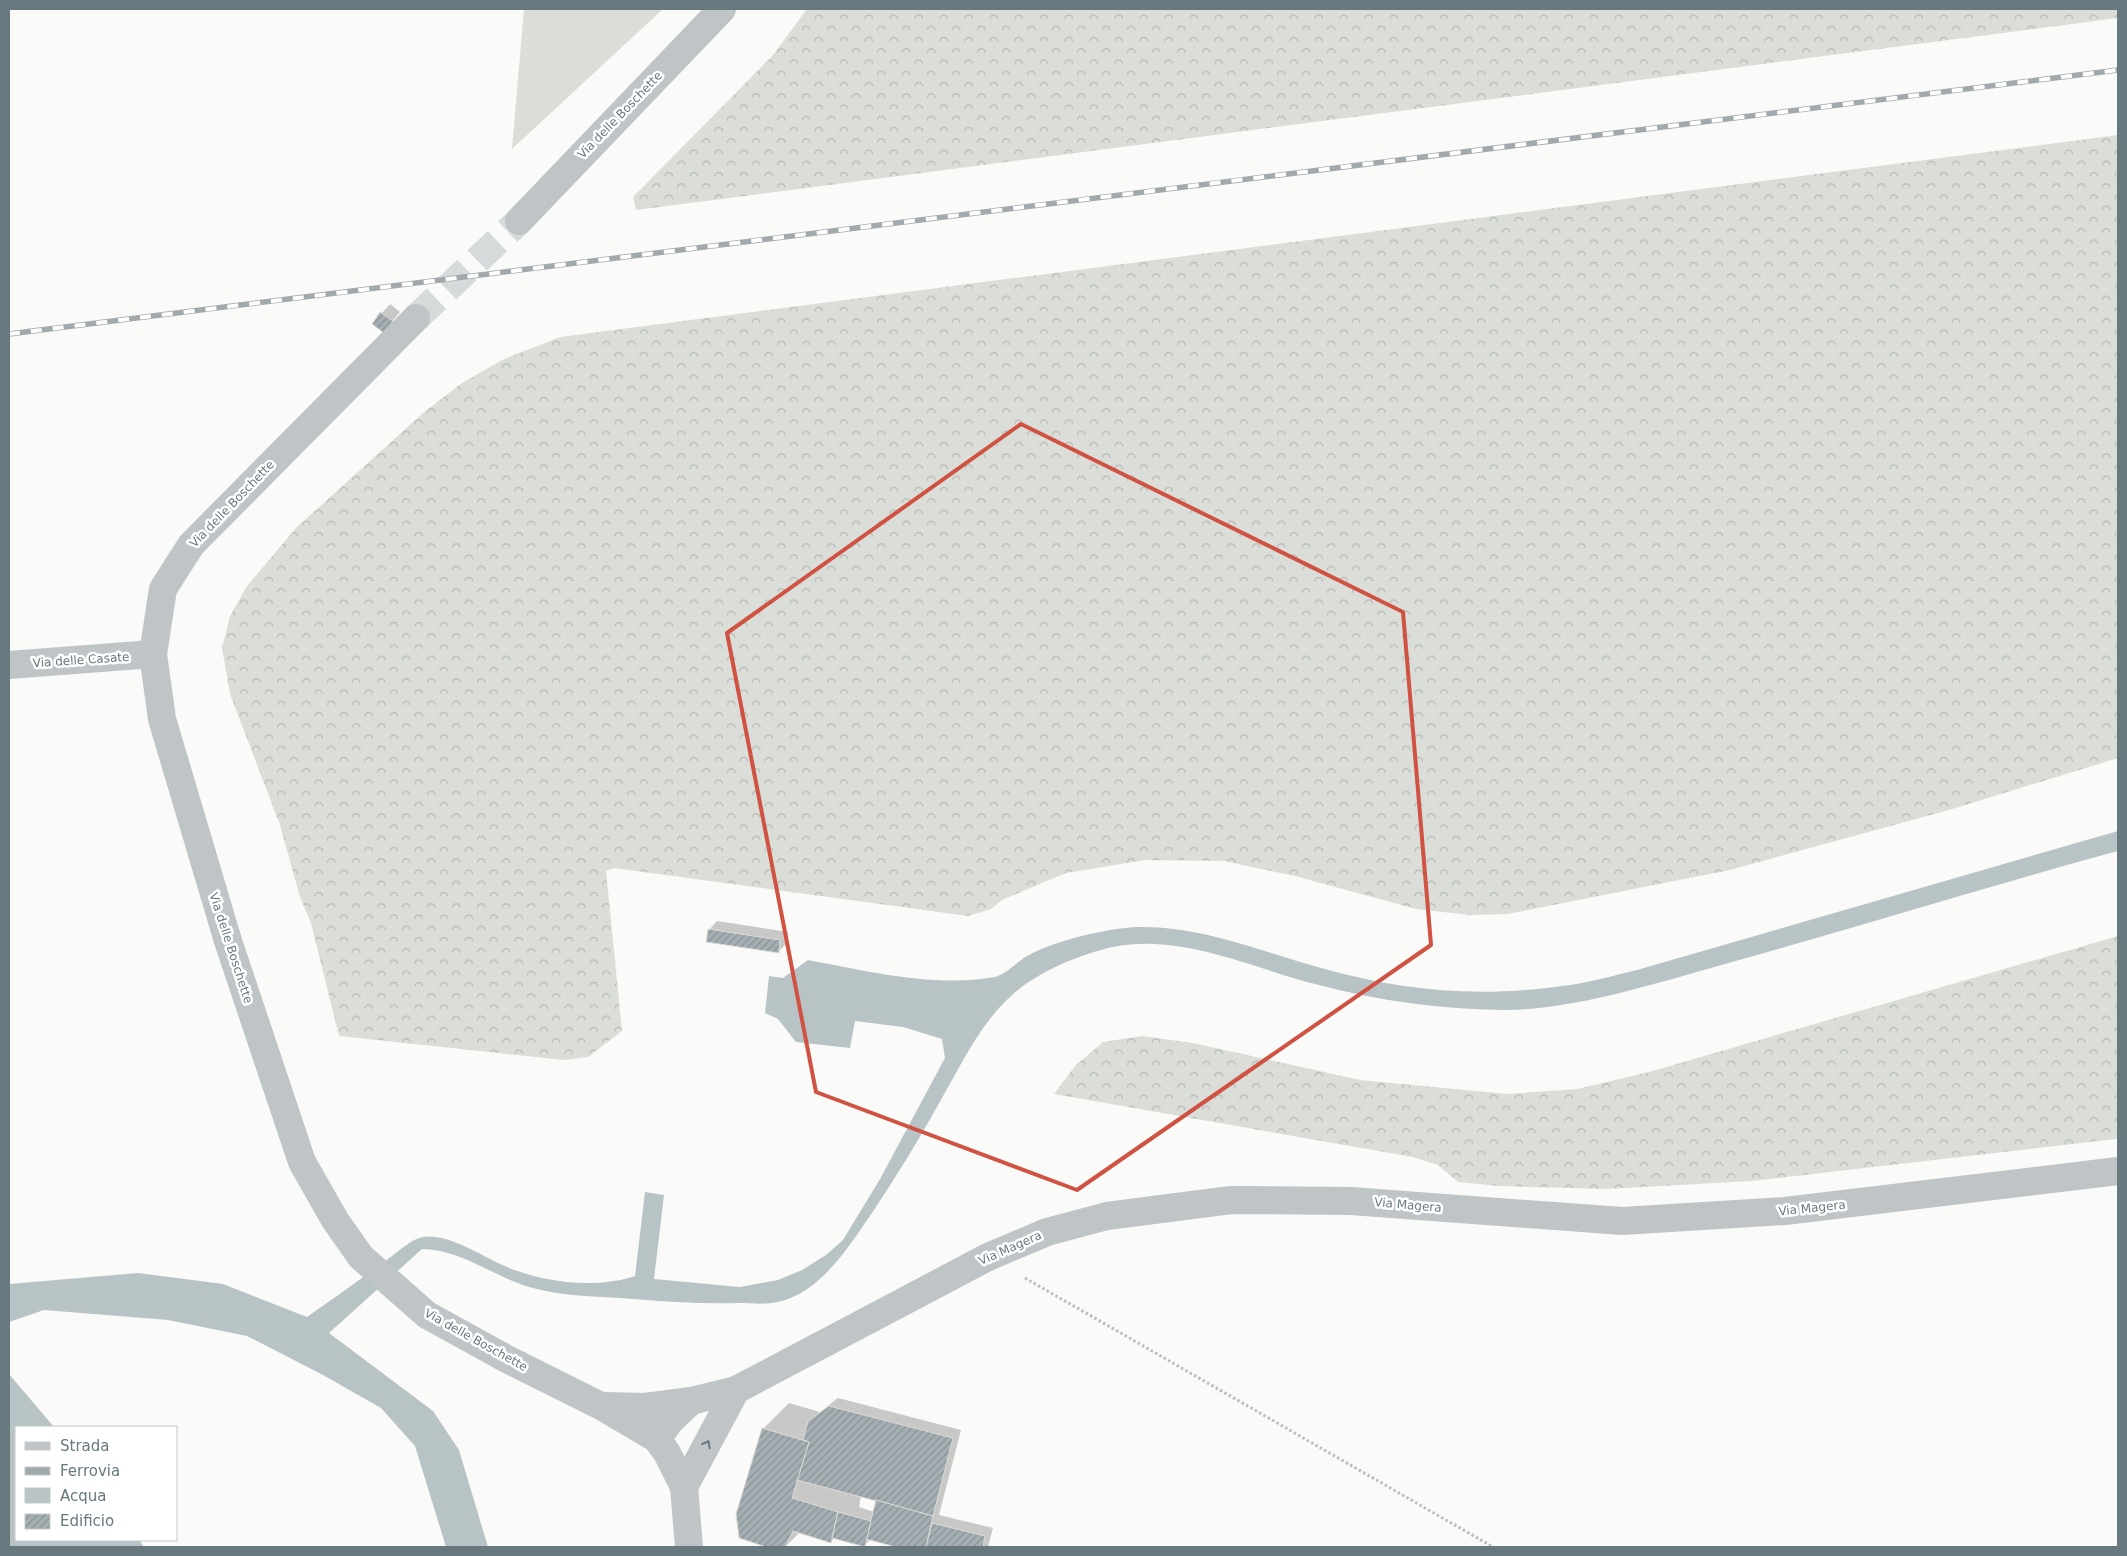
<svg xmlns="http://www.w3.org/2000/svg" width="2127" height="1556" font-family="'DejaVu Sans',sans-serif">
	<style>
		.grass { fill: #dbded8 }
		.forest { fill: url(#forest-crowns) }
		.water { fill: #b8c3c6 }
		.shadow { fill: #0003; fill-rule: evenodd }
		.building { fill: url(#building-hatch); stroke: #dcdcda }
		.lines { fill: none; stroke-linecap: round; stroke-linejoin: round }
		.minor-tunnel { stroke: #d5dada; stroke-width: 28; stroke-dasharray: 28 14; stroke-linecap: butt }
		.path { stroke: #babec0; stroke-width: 3; stroke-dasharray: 2.5 2.5; stroke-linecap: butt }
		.minor { stroke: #bfc4c7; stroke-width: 28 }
		.rail-casing { stroke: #a2a9ad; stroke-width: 5.5 }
		.rail { stroke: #fff; stroke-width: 4; stroke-dasharray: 11; stroke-linecap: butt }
		.oneway { stroke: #67787f }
		.marked { fill: none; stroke: #d05242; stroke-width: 4; stroke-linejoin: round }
		.labels { text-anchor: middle; stroke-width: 5; stroke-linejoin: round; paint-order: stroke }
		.street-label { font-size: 12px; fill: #67787f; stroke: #fff }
	</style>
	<defs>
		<pattern id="forest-crowns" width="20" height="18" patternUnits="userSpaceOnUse" patternTransform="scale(1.25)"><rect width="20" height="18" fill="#dbded8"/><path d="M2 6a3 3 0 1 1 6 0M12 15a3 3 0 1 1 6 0" fill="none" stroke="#b5b9b4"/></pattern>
		<pattern id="building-hatch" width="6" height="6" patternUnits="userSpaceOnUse" patternTransform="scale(1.25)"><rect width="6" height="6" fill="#a5aeb2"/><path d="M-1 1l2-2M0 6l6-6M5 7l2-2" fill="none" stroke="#8a9296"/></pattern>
	</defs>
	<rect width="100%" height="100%" fill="#fafaf8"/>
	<polygon class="grass" points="524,9 663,9 512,149"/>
	<g class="forest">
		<polygon points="807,9 2118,9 2118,18 636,210 633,197 773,55"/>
		<polygon points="2118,135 2118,758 1949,810 1730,870 1508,914 1470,915 1416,909 1295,876 1224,861 1145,860 1066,873 1002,900 991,909 968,916 614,868 606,871 622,1031 588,1057 563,1060 339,1036 311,923 300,897 280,825 230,694 222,648 230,616 247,586 296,528 423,413 462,383 502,360 560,337"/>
		<polygon points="2118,936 2118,1138 2116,1139 1752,1181 1606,1189 1499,1186 1458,1182 1438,1165 1413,1157 1054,1094 1075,1066 1103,1042 1142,1036 1193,1043 1360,1080 1508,1094 1577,1089 1649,1072"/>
	</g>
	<g class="water">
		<path d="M2118 831V851C1989 886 1861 926 1732 962 1663 981 1579 1009 1508 1010 1444 1010 1380 1001 1319 985 1253 969 1183 933 1113 947 1080 954 1035 973 1011 996 978 1026 959 1069 937 1107 917 1143 895 1178 872 1213 849 1246 820 1294 777 1302 764 1305 751 1303 739 1303 703 1304 669 1302 633 1299 598 1296 564 1297 529 1287 492 1276 463 1250 422 1249L329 1333 433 1411 459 1450 488 1547H446L415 1446 381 1408 323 1375 247 1336 168 1320 44 1310 9 1322V1284L138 1273 223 1284 307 1317C334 1298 361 1279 388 1259 398 1252 411 1239 423 1237 445 1233 478 1253 498 1263 538 1282 592 1290 635 1276L645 1192 664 1195 654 1279 740 1287 778 1280 802 1270 826 1255 843 1240 880 1179 945 1058 942 1039 903 1027 855 1021 850 1048 796 1042 778 1019 765 1013 769 976 783 978 808 960C867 971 935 988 995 977 1006 974 1017 962 1027 956 1053 941 1108 928 1138 927 1202 926 1260 951 1321 968 1407 992 1481 998 1570 985 1592 982 1615 975 1637 970Z"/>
		<polygon points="9,1374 54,1427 16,1427 16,1540 139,1540 144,1547 9,1547"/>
	</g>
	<g class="shadow">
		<polygon points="390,304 400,312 384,331 373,323"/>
		<polygon points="717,921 788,932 787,943 778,952 709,930"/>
		<path d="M838 1398 961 1430 939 1515 993 1528 988 1547H904L871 1539 864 1546 835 1537 831 1542 800 1532 785 1547H770L740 1537 763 1429 789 1403 820 1412ZM861 1495 878 1499 874 1512 859 1507Z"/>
	</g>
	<g class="building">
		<polygon points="380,312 393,321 384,333 372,324"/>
		<polygon points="708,929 780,940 779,953 706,942"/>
		<polygon points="829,1406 953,1438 933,1516 797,1480 809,1442 803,1440 808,1421"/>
		<polygon points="762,1428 809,1442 792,1498 838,1512 831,1543 793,1531 785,1547 766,1547 739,1538 736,1514"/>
		<polygon points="876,1500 933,1516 926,1547 896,1547 866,1539"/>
		<polygon points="838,1512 871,1521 865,1547 832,1538"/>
		<polygon points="932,1523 985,1536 983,1547 926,1547"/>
	</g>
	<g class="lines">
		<polyline class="minor-tunnel" points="416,318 519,221"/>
		<polyline class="path" points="1025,1278 1493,1547"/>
		<g class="minor">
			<polyline points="519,221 722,9"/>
			<polyline points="416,318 191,545 163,589 153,654 162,719 228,941 302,1162 335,1220 361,1257 427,1315 505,1358 601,1406 657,1439 667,1453 684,1487 689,1547"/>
			<polyline points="9,665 153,654"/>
			<polyline points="605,1406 645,1407 691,1401"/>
			<polyline points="657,1439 670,1421 691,1401 736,1390 988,1257 1047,1232 1107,1216 1231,1200 1351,1201 1622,1221 1785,1211 2118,1171"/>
			<polyline points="684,1487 736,1390"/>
		</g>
		<g class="rail-casing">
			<polyline id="rail" points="9,334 2118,70"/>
		</g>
		<use href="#rail" class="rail"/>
	</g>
	<defs><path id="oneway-chevron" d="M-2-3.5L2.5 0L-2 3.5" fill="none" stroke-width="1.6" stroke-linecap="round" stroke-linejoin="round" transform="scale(1.25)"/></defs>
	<use class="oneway" href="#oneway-chevron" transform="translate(707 1444) rotate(-62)"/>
	<path class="marked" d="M1021 424 1403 612 1431 945 1077 1190 816 1092 727 633Z"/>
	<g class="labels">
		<g class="street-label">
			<text transform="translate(620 115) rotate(-46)" y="4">Via delle Boschette</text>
			<text transform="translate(232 504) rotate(-46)" y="4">Via delle Boschette</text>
			<text transform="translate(81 660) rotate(-4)" y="4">Via delle Casate</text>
			<text transform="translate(231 948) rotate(72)" y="4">Via delle Boschette</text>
			<text transform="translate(1408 1205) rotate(5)" y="4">Via Magera</text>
			<text transform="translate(1812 1208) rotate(-6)" y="4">Via Magera</text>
			<text transform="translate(1010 1248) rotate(-24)" y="4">Via Magera</text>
			<text transform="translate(476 1340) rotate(29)" y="4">Via delle Boschette</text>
		</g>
	</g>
	<rect width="2127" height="1556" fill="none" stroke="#67787f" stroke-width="20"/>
	<rect x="15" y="1426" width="162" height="115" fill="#ffffff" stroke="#c2c9cc"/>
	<rect x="25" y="1442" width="25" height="8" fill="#bfc4c7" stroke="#c2c9cc"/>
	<text x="60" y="1451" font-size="15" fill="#67787f">Strada</text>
	<rect x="25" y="1467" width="25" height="8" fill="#a2a9ad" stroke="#c2c9cc"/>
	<text x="60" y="1476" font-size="15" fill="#67787f">Ferrovia</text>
	<rect x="25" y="1488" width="25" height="15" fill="#b8c3c6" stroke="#c2c9cc"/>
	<text x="60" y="1501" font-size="15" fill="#67787f">Acqua</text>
	<rect x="25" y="1514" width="25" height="15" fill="url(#building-hatch)" stroke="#c2c9cc"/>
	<text x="60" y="1526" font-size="15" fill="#67787f">Edificio</text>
</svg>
